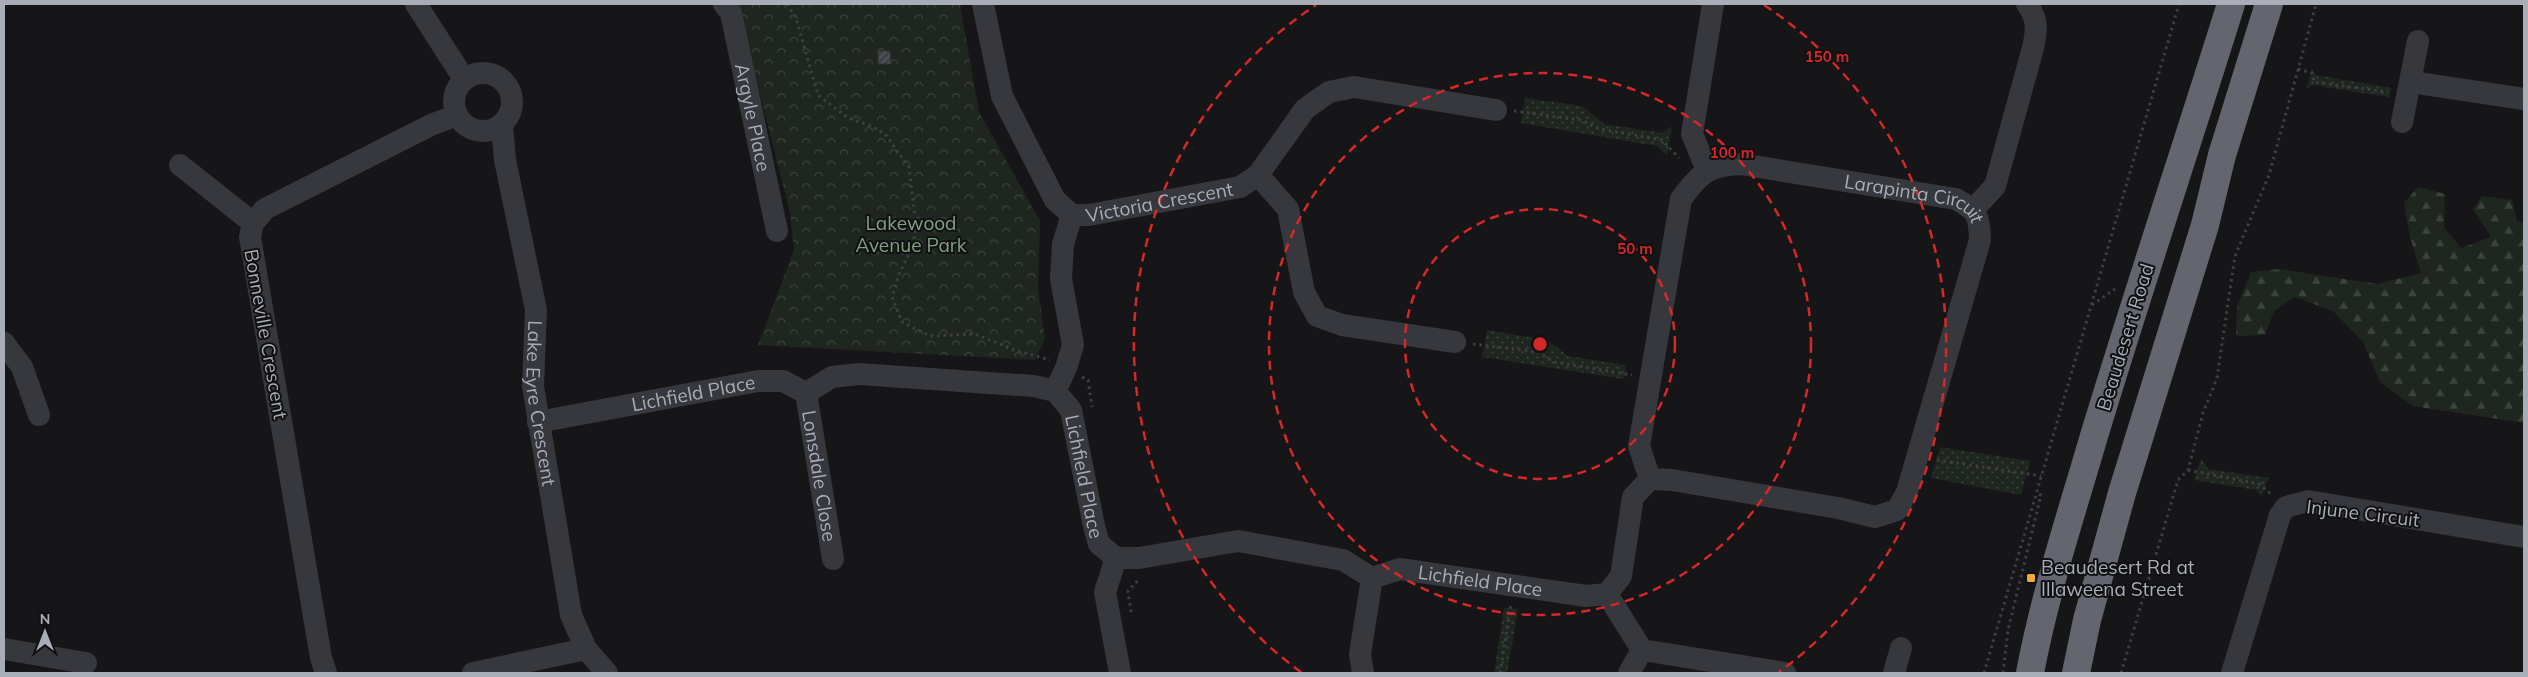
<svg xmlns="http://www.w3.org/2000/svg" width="2528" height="677" font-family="Mulish,sans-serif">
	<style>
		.grass { fill: url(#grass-dots) }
		.forest { fill: url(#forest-firs) }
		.park { fill: url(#park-crowns) }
		.building { fill: url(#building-hatch); stroke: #303034 }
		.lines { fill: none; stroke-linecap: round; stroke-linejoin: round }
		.path { stroke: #3d3f44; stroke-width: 3; stroke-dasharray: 2.5 4; stroke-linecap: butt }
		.minor { stroke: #37383d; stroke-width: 22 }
		.highway { stroke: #63666e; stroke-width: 28 }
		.ring { fill: none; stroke: #d62828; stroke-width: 2.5; stroke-dasharray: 9 6 }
		.poi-dot { fill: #eeab38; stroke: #111113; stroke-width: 2 }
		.labels { text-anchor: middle; stroke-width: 4; stroke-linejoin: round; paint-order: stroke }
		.street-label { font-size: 19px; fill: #a8adb8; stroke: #111113 }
		.park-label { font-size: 19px; fill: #80a281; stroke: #111113 }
		.poi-label { font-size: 19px; fill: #a8adb8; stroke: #111113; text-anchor: start }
		.centre { fill: #d62828; stroke: #111113; stroke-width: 2.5 }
		.ring-label { font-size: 15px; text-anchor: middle; font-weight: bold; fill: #d62828; stroke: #111113; stroke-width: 4; stroke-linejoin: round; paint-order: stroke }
	</style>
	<defs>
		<pattern id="grass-dots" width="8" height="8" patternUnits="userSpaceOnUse" patternTransform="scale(1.25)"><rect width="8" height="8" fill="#1e261f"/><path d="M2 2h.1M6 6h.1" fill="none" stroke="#3c433d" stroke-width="1.8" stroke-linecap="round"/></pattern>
		<pattern id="forest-firs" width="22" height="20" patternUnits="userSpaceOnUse" patternTransform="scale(1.25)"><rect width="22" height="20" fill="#1e261f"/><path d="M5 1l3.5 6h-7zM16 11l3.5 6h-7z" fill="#3c433d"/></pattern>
		<pattern id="park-crowns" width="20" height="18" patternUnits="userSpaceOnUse" patternTransform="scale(1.25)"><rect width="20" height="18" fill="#1e261f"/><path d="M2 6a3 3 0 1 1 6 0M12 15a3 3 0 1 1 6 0" fill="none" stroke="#3c433d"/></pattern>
		<pattern id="building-hatch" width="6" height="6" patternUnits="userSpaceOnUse" patternTransform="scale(1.25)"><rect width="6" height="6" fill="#404145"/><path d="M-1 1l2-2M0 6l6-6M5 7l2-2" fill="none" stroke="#595a5e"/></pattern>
	</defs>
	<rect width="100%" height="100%" fill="#161618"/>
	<g class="grass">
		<polygon points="2312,68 2316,75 2391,88 2389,97 2312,85 2307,88"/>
		<polygon points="1525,98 1582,106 1604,124 1663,133 1672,126 1667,156 1657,146 1521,123"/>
		<polygon points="1487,330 1547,340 1568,356 1626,365 1624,379 1482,357"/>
		<polygon points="1940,447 2030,461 2021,495 1931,478"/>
		<polygon points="2201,459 2208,469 2269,478 2261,496 2256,490 2194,480"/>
		<polygon points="1504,608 1518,609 1507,673 1494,673"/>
	</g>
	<polygon class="forest" points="2418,187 2445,194 2444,227 2461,248 2491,237 2473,209 2482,196 2512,200 2517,221 2524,223 2524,423 2413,406 2380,382 2363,342 2333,311 2295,297 2274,311 2265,335 2236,336 2237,307 2251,272 2280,269 2377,284 2421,273 2410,237 2404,203"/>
	<polygon class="park" points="737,4 960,4 979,112 1040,221 1038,288 1045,339 1035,360 758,345 794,250 790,213"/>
	<polygon class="building" points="878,51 890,51 891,64 878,64"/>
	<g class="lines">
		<g class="path">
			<polyline points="787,4 796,18 818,95 848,118 871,126 885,134 909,167 916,225 913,246 899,274 892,297 902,322 930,336 975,334 1014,350 1050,360"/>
			<polyline points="2298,69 2312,73 2314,82 2388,92"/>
			<polyline points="1514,111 1581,120 1600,129 1662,140 1679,158"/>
			<polyline points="2092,305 2115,289"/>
			<polyline points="1473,344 1538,352 1554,362 1632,375"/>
			<polyline points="1082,377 1088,380 1092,407"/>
			<polyline points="1937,460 2041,476"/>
			<polyline points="2188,470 2259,484 2272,495"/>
			<polyline points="1131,612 1128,591 1140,578"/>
			<polyline points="1500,673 1511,604"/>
			<polyline points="1984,673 2179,4"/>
			<polyline points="2003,673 2008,630 2041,495 2036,494"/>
			<polyline points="2121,673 2178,480 2188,470 2203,413 2217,378 2235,256 2269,175 2316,4"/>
		</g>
		<g class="minor">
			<polyline points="416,4 464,79"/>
			<path id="s1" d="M724 4 731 13 777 231"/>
			<path id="s2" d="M983 4 1002 96 1055 200 1072 215H1089L1240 187 1258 175 1305 109 1329 92 1354 87 1496 110"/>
			<circle cx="483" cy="102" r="29"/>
			<polyline points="2411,82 2524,99"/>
			<polyline points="2402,122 2418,41"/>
			<path id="s3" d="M502 125 505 160 536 310 533 386 571 615 586 649 607 673"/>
			<polyline points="180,165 253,223"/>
			<polyline points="1707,170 1692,134 1713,4"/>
			<polyline points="1258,175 1288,209 1304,292 1317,316 1342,325 1455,342"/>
			<path d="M1974 209 1995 186 2033 48C2037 30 2038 19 2027 4"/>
			<polyline points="4,343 22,367 39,415"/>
			<polyline points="1055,391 1066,368 1073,345 1061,279 1063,244 1072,215"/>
			<path id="s4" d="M806 393 833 559"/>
			<path id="s5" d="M538 422 758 381H783L806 393 832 377 859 374 1034 386 1055 391 1071 410 1094 526 1099 544 1116 558H1139L1238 541 1343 560 1372 578 1400 569 1586 596 1607 594"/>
			<polyline points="1116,558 1105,592 1120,673"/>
			<path id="s6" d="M1607 594 1621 576 1633 497 1650 479 1639 446 1681 199C1700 173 1709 165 1741 164L1956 199C1977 211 1979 214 1980 240L1907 492 1897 510 1875 517 1838 508 1672 480 1650 479"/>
			<polyline points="1607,594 1642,650 1785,673"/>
			<polyline points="4,649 86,663"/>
			<polyline points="326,673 321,658 250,237 253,223 265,209 431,125 457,115"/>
			<polyline points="473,673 586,649"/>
			<polyline points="1363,673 1360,654 1372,578"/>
			<polyline points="1629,673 1642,650"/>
			<polyline points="1894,673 1901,648"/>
			<polyline points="2232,673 2280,515 2286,507 2308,501 2524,537"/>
		</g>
		<g class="highway">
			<path d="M2030 673C2045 593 2071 515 2094 436 2138 291 2186 148 2231 4"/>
			<polyline points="2076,673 2087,620 2122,493 2205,225 2222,155 2269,4"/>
		</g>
	</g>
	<g class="ring">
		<circle cx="1540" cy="344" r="135"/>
		<circle cx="1540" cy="344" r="271"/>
		<path d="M1301 672A406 406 0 0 1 1316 5M1764 5A406 406 0 0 1 1779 672"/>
	</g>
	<rect class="poi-dot" x="2026" y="573" width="10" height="10" rx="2.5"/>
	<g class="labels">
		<g class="street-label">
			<text dy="7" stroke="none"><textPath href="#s1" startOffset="118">Argyle Place</textPath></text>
			<text dy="7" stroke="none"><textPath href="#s2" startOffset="322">Victoria Crescent</textPath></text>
			<text dy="7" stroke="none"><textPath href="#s6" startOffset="664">Larapinta Circuit</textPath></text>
			<text transform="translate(266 334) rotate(80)" y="7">Bonneville Crescent</text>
			<text transform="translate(2125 337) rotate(-73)" y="7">Beaudesert Road</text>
			<text dy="7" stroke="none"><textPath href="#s5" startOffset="158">Lichfield Place</textPath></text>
			<text dy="7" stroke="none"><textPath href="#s3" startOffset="282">Lake Eyre Crescent</textPath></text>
			<text dy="7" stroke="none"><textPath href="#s4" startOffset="84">Lonsdale Close</textPath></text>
			<text dy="7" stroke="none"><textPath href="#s5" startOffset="622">Lichfield Place</textPath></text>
			<text transform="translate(2363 513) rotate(7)" y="7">Injune Circuit</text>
			<text dy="7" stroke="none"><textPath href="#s5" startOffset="1088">Lichfield Place</textPath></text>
		</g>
		<g class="park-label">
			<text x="911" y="230">Lakewood<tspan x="911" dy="22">Avenue Park</tspan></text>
		</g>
		<g class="poi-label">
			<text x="2041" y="574">Beaudesert Rd at<tspan x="2041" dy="22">Illaweena Street</tspan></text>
		</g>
	</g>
	<circle cx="1540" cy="344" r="8" class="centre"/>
	<g class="ring-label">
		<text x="1827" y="62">150 m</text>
		<text x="1732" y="158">100 m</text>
		<text x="1635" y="254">50 m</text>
	</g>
	<rect width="2528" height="677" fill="none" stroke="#a8adb8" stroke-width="10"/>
	<g transform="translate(45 632)" stroke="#111113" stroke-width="4" paint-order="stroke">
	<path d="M0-4L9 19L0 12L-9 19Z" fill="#a8adb8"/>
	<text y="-8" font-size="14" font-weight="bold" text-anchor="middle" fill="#a8adb8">N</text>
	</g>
</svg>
